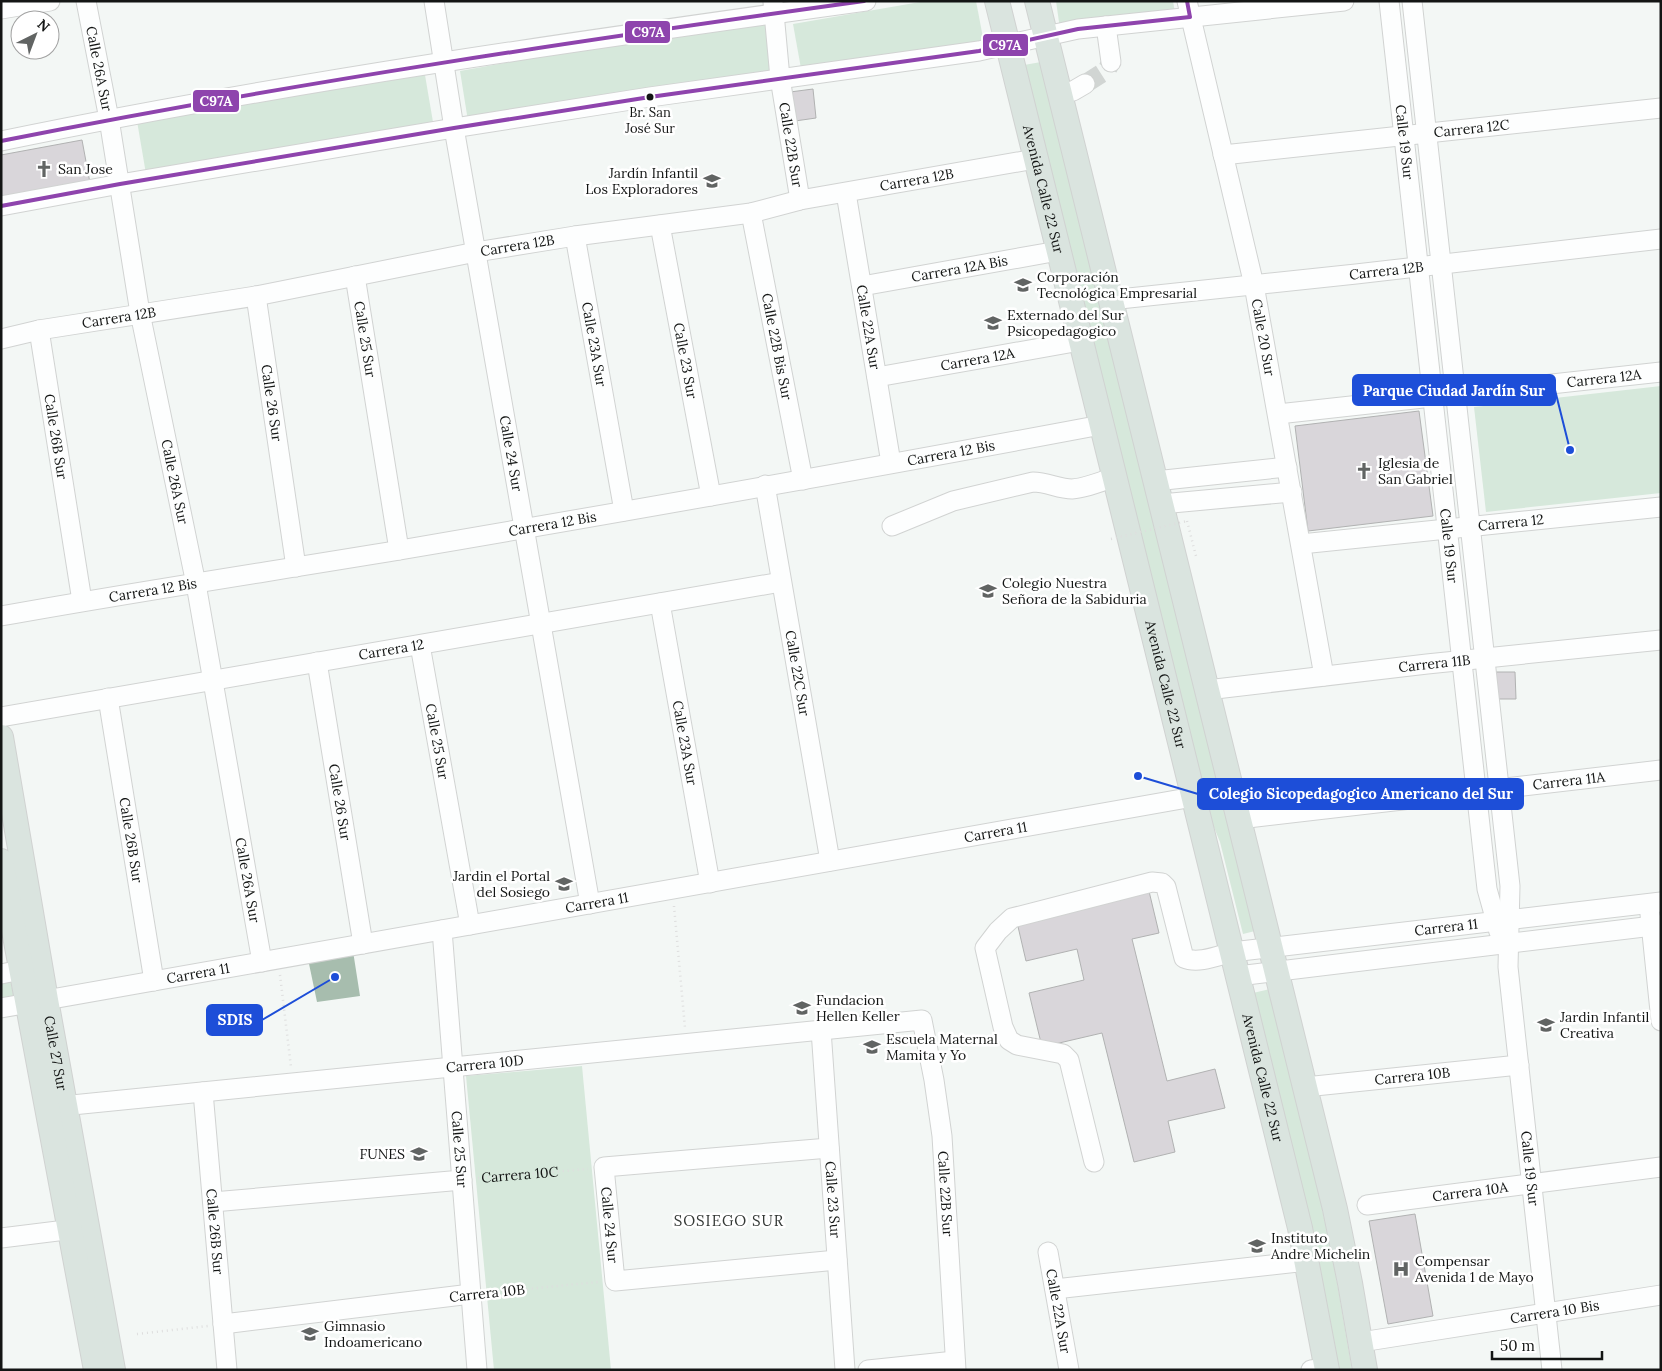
<svg xmlns="http://www.w3.org/2000/svg" width="1662" height="1371" font-family="Lora,serif">
	<style>
		.green { fill: #d6e8db }
		.water { fill: #a7bdae }
		.building { fill: #d9d6da; stroke: #b1b2b2 }
		.lines { fill: none; stroke-linecap: round; stroke-linejoin: round }
		.minor-tunnel { stroke: #d1d5d3; stroke-width: 19; stroke-dasharray: 19 9; stroke-linecap: butt }
		.minor-casing { stroke: #d1d3d2; stroke-width: 21 }
		.major-casing { stroke: #d0d2d1; stroke-width: 26 }
		.path { stroke: #dedede; stroke-width: 2.5; stroke-dasharray: 1 4; stroke-linecap: butt }
		.minor { stroke: #fdfefe; stroke-width: 19 }
		.major { stroke: #dae4df; stroke-width: 24 }
		.path-bridge { stroke: #dedede; stroke-width: 2.5; stroke-dasharray: 1 4; stroke-linecap: butt }
		.bus-1-casing { stroke: #fff; stroke-width: 8 }
		.bus-1 { stroke: #8e44ad; stroke-width: 4 }
		.bus-dot { fill: #131514; stroke: #fff; stroke-width: 2 }
		.labels { text-anchor: middle; stroke-width: 5; stroke-linejoin: round; paint-order: stroke }
		.bus-label { font-size: 13px; fill: #131514; stroke: #fff }
		.street-label { font-size: 14px; fill: #131514; stroke: #fff }
		.poi-label { font-size: 14px; fill: #131514; stroke: #fff; text-anchor: start }
		.neighbourhood-label { font-size: 15px; letter-spacing: 1px; fill: #343936; stroke: #fff }
		.leader { fill: none; stroke: #1d4ed8; stroke-width: 2 }
		.callout-dot { fill: #1d4ed8; stroke: #fff; stroke-width: 2 }
		.callout { fill: #1d4ed8; stroke: #1d4ed8; stroke-width: 2 }
		.callout-label { font-size: 15px; text-anchor: middle; font-weight: bold; fill: #fff }
		.line-badge { stroke: #fff; stroke-width: 2 }
		.badge-label { font-size: 14px; text-anchor: middle; font-weight: bold; fill: #fff }
	</style>
	<rect width="100%" height="100%" fill="#f3f7f5"/>
	<g class="green">
		<polygon points="926,1 976,1 984,43 802,74 793,24"/>
		<polygon points="1056,1 1173,1 1175,13 1060,29"/>
		<polygon points="768,15 773,73 468,121 460,71"/>
		<polygon points="1041,62 1255,931 1243,934 1220,842 1211,820 1024,65"/>
		<polygon points="425,75 434,128 146,174 137,121"/>
		<polygon points="1661,386 1661,493 1486,512 1474,407"/>
		<polygon points="10,980 14,997 1,1000 1,982"/>
		<polygon points="1270,989 1309,1149 1333,1259 1352,1370 1336,1370 1253,993"/>
		<polygon points="582,1066 611,1370 494,1370 466,1076"/>
	</g>
	<polygon class="water" points="353,951 360,996 317,1002 308,959"/>
	<g class="building">
		<polygon points="813,89 816,118 795,121 790,92"/>
		<polygon points="82,140 90,183 1,199 1,155"/>
		<polygon points="1419,411 1433,516 1308,531 1295,426"/>
		<polygon points="1496,672 1515,672 1516,699 1497,699"/>
		<polygon points="1148,887 1159,933 1132,939 1167,1081 1215,1069 1225,1108 1168,1121 1175,1152 1134,1162 1102,1033 1042,1047 1029,993 1084,980 1077,949 1026,961 1016,918"/>
		<polygon points="1415,1214 1433,1316 1388,1324 1369,1221"/>
	</g>
	<g class="lines">
		<polyline class="minor-tunnel" points="1085,84 1107,70 1111,62"/>
		<g class="minor-casing">
			<g id="minor">
				<path id="s2" d="M86 1 109 119 140 313 196 584 262 962"/>
				<path id="s3" d="M434 1 454 128 590 904"/>
				<path id="s4" d="M1187 1 1254 285 1324 676"/>
				<path id="s5" d="M1389 1 1487 889 1499 932"/>
				<path id="s6" d="M1412 1 1510 886 1508 967 1552 1370"/>
				<path id="s7" d="M773 2 780 78 800 200"/>
				<polyline points="1,9 50,1"/>
				<polyline points="1106,26 1111,62"/>
				<polyline points="1059,93 1073,91 1085,84"/>
				<path d="M1 141C287 82 577 41 866 1"/>
				<path id="s8" d="M1223 155 1661 108"/>
				<path id="s9" d="M846 193 891 463"/>
				<polyline points="1,206 120,184 454,128 650,97 979,51 1078,29 1344,1"/>
				<path id="s10" d="M751 213 803 480"/>
				<path id="s11" d="M660 225 711 496"/>
				<path id="s12" d="M575 236 624 511"/>
				<path id="s13" d="M355 276 399 550"/>
				<path id="s14" d="M862 286 1058 251"/>
				<path id="s15" d="M256 296 296 567"/>
				<path id="s16" d="M1110 300 1356 274 1661 239"/>
				<path id="s17" d="M39 330 82 601"/>
				<path id="s18" d="M1 339 39 330 256 296 476 252 575 236 751 213 800 200 1035 159"/>
				<path id="s19" d="M877 377 1080 341"/>
				<path id="s20" d="M1278 414 1661 372"/>
				<polyline points="1155,481 1287,467"/>
				<path id="s21" d="M765 485 830 861"/>
				<polyline points="1161,504 1292,492"/>
				<path d="M892 526 953 501 1033 482C1047 482 1059 489 1072 489 1086 488 1101 482 1114 477"/>
				<path id="s22" d="M1301 544 1661 507"/>
				<path id="s23" d="M660 603 710 883"/>
				<path id="s24" d="M1 616C134 592 267 572 400 550 634 510 867 469 1101 425"/>
				<path id="s25" d="M420 645 470 925"/>
				<path id="s26" d="M317 662 363 944"/>
				<path id="s27" d="M1207 690 1427 664 1661 640"/>
				<path id="s28" d="M108 698 154 981"/>
				<path id="s29" d="M1 717 781 582"/>
				<path id="s30" d="M1239 819 1661 770"/>
				<polyline points="1650,914 1661,1021"/>
				<path id="s31" d="M442 930 477 1370"/>
				<polyline points="1,974 21,970"/>
				<polyline points="1238,976 1661,925"/>
				<path id="s32" d="M1 1008 1193 797"/>
				<path id="s33" d="M821 1030 845 1370"/>
				<path id="s34" d="M1305 1087 1519 1065"/>
				<path id="s35" d="M203 1092 227 1370"/>
				<path id="s36" d="M52 1107 922 1020 934 1080 942 1136 956 1370"/>
				<path id="s37" d="M829 1148 604 1167 615 1281 837 1260"/>
				<path id="s38" d="M1094 1162 1069 1060 1063 1054 1017 1045 1009 1040 1003 1027 985 948 998 931 1012 918 1152 882 1162 883 1166 887 1184 958C1198 964 1217 956 1232 952L1661 902"/>
				<polyline points="213,1202 462,1180"/>
				<path id="s39" d="M1367 1205 1661 1167"/>
				<polyline points="1,1238 82,1228"/>
				<path id="s40" d="M1048 1252 1069 1370"/>
				<polyline points="1055,1289 1307,1261"/>
				<polyline points="223,1324 471,1294"/>
				<path id="s41" d="M1361 1342 1661 1295"/>
				<polyline points="868,1370 955,1361"/>
				<polyline points="1311,1370 1327,1368"/>
			</g>
		</g>
		<g class="major-casing">
			<g id="major">
				<path id="s42" d="M997 1 1300 1228 1327 1370"/>
				<polyline points="1037,1 1335,1209 1350,1283 1365,1370"/>
				<path id="s43" d="M1 737 46 1000 113 1370"/>
				<polyline points="1,861 96,1370"/>
			</g>
		</g>
		<g class="path">
			<polyline points="1187,521 1196,556 1194,557"/>
			<polyline points="674,906 685,1028"/>
			<polyline points="280,975 291,1067"/>
			<path id="s1" d="M478 1178 588 1169"/>
			<polyline points="487,1293 598,1282"/>
			<polyline points="137,1334 208,1326"/>
		</g>
		<use href="#minor" class="minor"/>
		<use href="#major" class="major"/>
		<polyline class="path-bridge" points="1111,539 1187,521"/>
		<g class="bus-1-casing">
			<g id="bus-1">
				<path d="M1 141C287 84 575 41 864 1"/>
				<polyline points="1,206 120,184 454,128 650,97 979,51 1078,29 1190,17 1187,1"/>
			</g>
		</g>
		<use href="#bus-1" class="bus-1"/>
	</g>
	<defs>
		<g id="church-bare" transform="scale(1.35)"><path d="M-1.2-6h2.4v3.5h3.3v2.4h-3.3V6h-2.4V-.1h-3.3v-2.4h3.3Z" fill="#616463" stroke="#fff" stroke-width="2.5" paint-order="stroke"/></g>
		<g id="school-bare" transform="scale(1.35)"><path d="M0-5L7-2L0 1L-7-2ZM-4 1L0 2.5L4 1V4Q0 6-4 4Z" fill="#616463" stroke="#fff" stroke-width="2.5" paint-order="stroke"/></g>
		<g id="university-bare" transform="scale(1.35)"><path d="M0-5L7-2L0 1L-7-2ZM-4 1L0 2.5L4 1V4Q0 6-4 4Z" fill="#616463" stroke="#fff" stroke-width="2.5" paint-order="stroke"/></g>
		<g id="hospital-bare" transform="scale(1.35)"><path d="M-5-5h3v3.5h4V-5h3V5h-3V1.5h-4V5h-3Z" fill="#616463" stroke="#fff" stroke-width="2.5" paint-order="stroke"/></g>
	</defs>
	<g fill-rule="evenodd">
		<use href="#church-bare" x="44" y="169"/>
		<use href="#school-bare" x="712" y="181"/>
		<use href="#university-bare" x="1023" y="285"/>
		<use href="#university-bare" x="993" y="323"/>
		<use href="#church-bare" x="1364" y="471"/>
		<use href="#school-bare" x="988" y="591"/>
		<use href="#school-bare" x="564" y="884"/>
		<use href="#school-bare" x="802" y="1008"/>
		<use href="#school-bare" x="1546" y="1025"/>
		<use href="#school-bare" x="872" y="1047"/>
		<use href="#school-bare" x="419" y="1154"/>
		<use href="#university-bare" x="1257" y="1246"/>
		<use href="#hospital-bare" x="1401" y="1269"/>
		<use href="#school-bare" x="310" y="1334"/>
	</g>
	<circle class="bus-dot" cx="650" cy="97" r="4.5"/>
	<g class="labels">
		<g class="bus-label">
			<text x="650" y="117">Br. San<tspan x="650" dy="16">José Sur</tspan></text>
		</g>
		<g class="street-label">
			<text dy="5" stroke="none"><textPath href="#s2" startOffset="69">Calle 26A Sur</textPath></text>
			<text dy="5" stroke="none"><textPath href="#s8" startOffset="250">Carrera 12C</textPath></text>
			<text dy="5" stroke="none"><textPath href="#s5" startOffset="142">Calle 19 Sur</textPath></text>
			<text dy="5" stroke="none"><textPath href="#s7" startOffset="144">Calle 22B Sur</textPath></text>
			<text dy="5" stroke="none"><textPath href="#s18" startOffset="930">Carrera 12B</textPath></text>
			<text dy="5" stroke="none"><textPath href="#s42" startOffset="194">Avenida Calle 22 Sur</textPath></text>
			<text dy="5" stroke="none"><textPath href="#s18" startOffset="525">Carrera 12B</textPath></text>
			<text dy="5" stroke="none"><textPath href="#s14" startOffset="99">Carrera 12A Bis</textPath></text>
			<text dy="5" stroke="none"><textPath href="#s16" startOffset="278">Carrera 12B</textPath></text>
			<text dy="5" stroke="none"><textPath href="#s18" startOffset="120">Carrera 12B</textPath></text>
			<text dy="5" stroke="none"><textPath href="#s9" startOffset="136">Calle 22A Sur</textPath></text>
			<text dy="5" stroke="none"><textPath href="#s4" startOffset="345">Calle 20 Sur</textPath></text>
			<text dy="5" stroke="none"><textPath href="#s13" startOffset="64">Calle 25 Sur</textPath></text>
			<text dy="5" stroke="none"><textPath href="#s12" startOffset="110">Calle 23A Sur</textPath></text>
			<text dy="5" stroke="none"><textPath href="#s10" startOffset="136">Calle 22B Bis Sur</textPath></text>
			<text dy="5" stroke="none"><textPath href="#s19" startOffset="102">Carrera 12A</textPath></text>
			<text dy="5" stroke="none"><textPath href="#s11" startOffset="138">Calle 23 Sur</textPath></text>
			<text dy="5" stroke="none"><textPath href="#s20" startOffset="328">Carrera 12A</textPath></text>
			<text dy="5" stroke="none"><textPath href="#s15" startOffset="108">Calle 26 Sur</textPath></text>
			<text dy="5" stroke="none"><textPath href="#s17" startOffset="108">Calle 26B Sur</textPath></text>
			<text dy="5" stroke="none"><textPath href="#s24" startOffset="964">Carrera 12 Bis</textPath></text>
			<text dy="5" stroke="none"><textPath href="#s3" startOffset="459">Calle 24 Sur</textPath></text>
			<text dy="5" stroke="none"><textPath href="#s2" startOffset="489">Calle 26A Sur</textPath></text>
			<text dy="5" stroke="none"><textPath href="#s22" startOffset="211">Carrera 12</textPath></text>
			<text dy="5" stroke="none"><textPath href="#s24" startOffset="559">Carrera 12 Bis</textPath></text>
			<text dy="5" stroke="none"><textPath href="#s5" startOffset="548">Calle 19 Sur</textPath></text>
			<text dy="5" stroke="none"><textPath href="#s24" startOffset="154">Carrera 12 Bis</textPath></text>
			<text dy="5" stroke="none"><textPath href="#s29" startOffset="396">Carrera 12</textPath></text>
			<text dy="5" stroke="none"><textPath href="#s27" startOffset="229">Carrera 11B</textPath></text>
			<text dy="5" stroke="none"><textPath href="#s21" startOffset="191">Calle 22C Sur</textPath></text>
			<text dy="5" stroke="none"><textPath href="#s42" startOffset="704">Avenida Calle 22 Sur</textPath></text>
			<text dy="5" stroke="none"><textPath href="#s25" startOffset="98">Calle 25 Sur</textPath></text>
			<text dy="5" stroke="none"><textPath href="#s23" startOffset="142">Calle 23A Sur</textPath></text>
			<text dy="5" stroke="none"><textPath href="#s30" startOffset="332">Carrera 11A</textPath></text>
			<text dy="5" stroke="none"><textPath href="#s26" startOffset="142">Calle 26 Sur</textPath></text>
			<text dy="5" stroke="none"><textPath href="#s32" startOffset="1010">Carrera 11</textPath></text>
			<text dy="5" stroke="none"><textPath href="#s28" startOffset="144">Calle 26B Sur</textPath></text>
			<text dy="5" stroke="none"><textPath href="#s2" startOffset="894">Calle 26A Sur</textPath></text>
			<text dy="5" stroke="none"><textPath href="#s32" startOffset="605">Carrera 11</textPath></text>
			<text dy="5" stroke="none"><textPath href="#s38" startOffset="804">Carrera 11</textPath></text>
			<text dy="5" stroke="none"><textPath href="#s32" startOffset="200">Carrera 11</textPath></text>
			<text dy="5" stroke="none"><textPath href="#s43" startOffset="321">Calle 27 Sur</textPath></text>
			<text dy="5" stroke="none"><textPath href="#s36" startOffset="435">Carrera 10D</textPath></text>
			<text dy="5" stroke="none"><textPath href="#s34" startOffset="108">Carrera 10B</textPath></text>
			<text dy="5" stroke="none"><textPath href="#s42" startOffset="1109">Avenida Calle 22 Sur</textPath></text>
			<text dy="5" stroke="none"><textPath href="#s31" startOffset="220">Calle 25 Sur</textPath></text>
			<text dy="5" stroke="none"><textPath href="#s6" startOffset="1174">Calle 19 Sur</textPath></text>
			<text dy="5" stroke="none"><textPath href="#s1" startOffset="42">Carrera 10C</textPath></text>
			<text dy="5" stroke="none"><textPath href="#s39" startOffset="104">Carrera 10A</textPath></text>
			<text dy="5" stroke="none"><textPath href="#s36" startOffset="1050">Calle 22B Sur</textPath></text>
			<text dy="5" stroke="none"><textPath href="#s33" startOffset="170">Calle 23 Sur</textPath></text>
			<text dy="5" stroke="none"><textPath href="#s37" startOffset="284">Calle 24 Sur</textPath></text>
			<text dy="5" stroke="none"><textPath href="#s35" startOffset="140">Calle 26B Sur</textPath></text>
			<text transform="translate(487 1293) rotate(-6)" y="5">Carrera 10B</text>
			<text dy="5" stroke="none"><textPath href="#s40" startOffset="60">Calle 22A Sur</textPath></text>
			<text dy="5" stroke="none"><textPath href="#s41" startOffset="196">Carrera 10 Bis</textPath></text>
		</g>
		<g class="poi-label">
			<text x="58" y="174">San Jose</text>
			<text x="698" y="178" text-anchor="end">Jardín Infantil<tspan x="698" dy="16">Los Exploradores</tspan></text>
			<text x="1037" y="282">Corporación<tspan x="1037" dy="16">Tecnológica Empresarial</tspan></text>
			<text x="1007" y="320">Externado del Sur<tspan x="1007" dy="16">Psicopedagogico</tspan></text>
			<text x="1378" y="468">Iglesia de<tspan x="1378" dy="16">San Gabriel</tspan></text>
			<text x="1002" y="588">Colegio Nuestra<tspan x="1002" dy="16">Señora de la Sabiduria</tspan></text>
			<text x="550" y="881" text-anchor="end">Jardin el Portal<tspan x="550" dy="16">del Sosiego</tspan></text>
			<text x="816" y="1005">Fundacion<tspan x="816" dy="16">Hellen Keller</tspan></text>
			<text x="1560" y="1022">Jardin Infantil<tspan x="1560" dy="16">Creativa</tspan></text>
			<text x="886" y="1044">Escuela Maternal<tspan x="886" dy="16">Mamita y Yo</tspan></text>
			<text x="405" y="1159" text-anchor="end">FUNES</text>
			<text x="1271" y="1243">Instituto<tspan x="1271" dy="16">Andre Michelin</tspan></text>
			<text x="1415" y="1266">Compensar<tspan x="1415" dy="16">Avenida 1 de Mayo</tspan></text>
			<text x="324" y="1331">Gimnasio<tspan x="324" dy="16">Indoamericano</tspan></text>
		</g>
		<g class="neighbourhood-label">
			<text x="729" y="1226">SOSIEGO SUR</text>
		</g>
	</g>
	<path class="leader" d="M1570 450L1555 390M1138 776L1198 794M335 977L262 1020"/>
	<g class="callout-dot">
		<circle cx="1570" cy="450" r="5"/>
		<circle cx="1138" cy="776" r="5"/>
		<circle cx="335" cy="977" r="5"/>
	</g>
	<g class="callout">
		<rect x="1353" y="375" width="202" height="30" rx="5"/>
		<rect x="1198" y="779" width="325" height="30" rx="5"/>
		<rect x="207" y="1005" width="55" height="30" rx="5"/>
	</g>
	<g class="callout-label">
		<text x="1454" y="396">Parque Ciudad Jardín Sur</text>
		<text x="1361" y="799">Colegio Sicopedagogico Americano del Sur</text>
		<text x="235" y="1025">SDIS</text>
	</g>
	<g class="line-badge">
		<rect x="624" y="20" width="47" height="24" rx="5" fill="#8e44ad"/>
		<rect x="982" y="33" width="47" height="24" rx="5" fill="#8e44ad"/>
		<rect x="192" y="89" width="48" height="24" rx="5" fill="#8e44ad"/>
	</g>
	<g class="badge-label">
		<text x="648" y="37">C97A</text>
		<text x="1005" y="50">C97A</text>
		<text x="216" y="106">C97A</text>
	</g>
	<rect width="1662" height="1371" fill="none" stroke="#131514" stroke-width="5"/>
	<g transform="translate(35 35) rotate(42)"><circle r="24" fill="#ffffff" stroke="#a1a1a1"/>
	<path d="M0-4L9 19L0 12L-9 19Z" fill="#616463"/>
	<text y="-8" font-size="14" font-weight="bold" text-anchor="middle" fill="#131514">N</text>
	</g>
	<path d="M1492 1351v8h110v-8" fill="none" stroke="#131514" stroke-width="2.5"/>
	<text x="1500" y="1351" font-size="15" fill="#131514" stroke="#ffffff" stroke-width="4" paint-order="stroke">50 m</text>
</svg>
